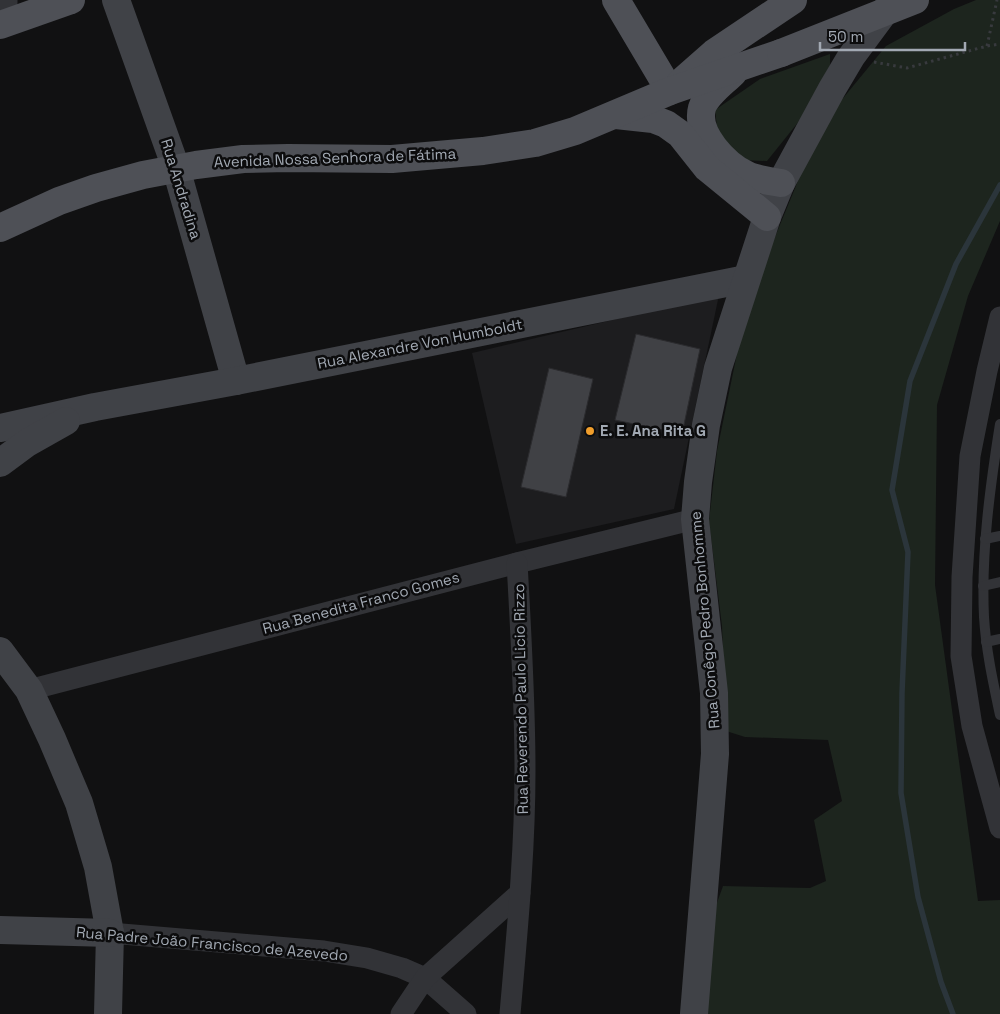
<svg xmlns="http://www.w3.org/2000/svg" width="1000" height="1014" font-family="'Space Grotesk',sans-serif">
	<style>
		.built { fill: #1d1d1f }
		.green { fill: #1d251e }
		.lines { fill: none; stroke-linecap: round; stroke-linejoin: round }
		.stream { stroke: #2b353b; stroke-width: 5.5 }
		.building { fill: #404145; stroke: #2b2b2e }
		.path { stroke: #383a3e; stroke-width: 3; stroke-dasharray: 2.5 4; stroke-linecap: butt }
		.lane { stroke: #323337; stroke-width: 10 }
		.street { stroke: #323337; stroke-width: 21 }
		.secondary { stroke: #404247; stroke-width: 28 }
		.primary { stroke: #4e5056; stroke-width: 28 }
		.primary-bridge { stroke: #4e5056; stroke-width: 28 }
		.poi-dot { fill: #f09e2c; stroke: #0c0c0d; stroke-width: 2 }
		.labels { text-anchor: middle; stroke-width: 5; stroke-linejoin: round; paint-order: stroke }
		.street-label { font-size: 15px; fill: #a2a9b3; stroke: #0c0c0d }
		.poi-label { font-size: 15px; font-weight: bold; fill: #a2a9b3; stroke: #0c0c0d; text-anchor: start }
	</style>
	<rect width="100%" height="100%" fill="#111112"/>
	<polygon class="built" points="719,295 674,509 516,544 472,353"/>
	<g class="green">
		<polygon points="976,0 1000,0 1000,221 968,296 937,405 935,585 978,901 1000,900 1000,1014 703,1014 709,925 723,886 810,888 826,881 814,820 842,801 828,740 745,737 726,731 722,626 709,521 717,451 747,305 821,125 886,46 954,9"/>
		<polygon points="830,54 830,66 800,120 767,161 740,160 718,135 715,110 760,79"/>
	</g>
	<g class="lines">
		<polyline class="stream" points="953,1014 941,982 918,897 901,793 902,693 908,552 892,490 910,381 956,264 1000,185"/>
	</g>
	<g class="building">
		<polygon points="636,334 700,349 682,434 615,420"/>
		<polygon points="549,368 593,379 566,497 521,487"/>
	</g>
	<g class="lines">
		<g class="path">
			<polyline points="987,46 997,0"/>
			<polyline points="874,62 907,68 987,46 1000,44"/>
		</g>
		<g class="lane">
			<path d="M1000 424C990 487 981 553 984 617 986 650 993 682 1000 715"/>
			<polyline points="985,539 1000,536"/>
			<polyline points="983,586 1000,582"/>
			<polyline points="986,642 1000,639"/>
		</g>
		<g class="street">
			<polyline points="7,0 7,23"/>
			<polyline points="1000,317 987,371 970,456 962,577 961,656 972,726 1000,828"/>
			<polyline points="29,690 517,563 695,519"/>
			<polyline points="110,933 324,951 367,958 402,968 425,978 466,1014"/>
			<polyline points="401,1014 425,978 520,893"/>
			<path d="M510 1014C517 933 525 852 525 771 525 702 521 632 517 563"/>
		</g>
		<g class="secondary">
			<polyline points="116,0 176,168 236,381"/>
			<polyline points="0,428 95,407 236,381 746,279"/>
			<polyline points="0,463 27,443 66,421"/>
			<polyline points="0,651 29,690 52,739 79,803 98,867 110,933 108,1014"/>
			<polyline points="0,930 110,933"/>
			<polyline points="694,1014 715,754 714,693 695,519 698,482 706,425 718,368 767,217 781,183 832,89 851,57 891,3"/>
		</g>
		<g class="primary">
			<polyline points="616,0 670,91"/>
			<polyline points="0,25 71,0"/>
			<path d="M733 73C723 83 706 95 702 108 695 134 726 165 747 175 757 180 770 181 781 183"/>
			<polyline points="681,82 714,53 793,0"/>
			<polyline points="616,115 653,119 666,124 680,134 707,168 767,217"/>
			<polyline points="0,228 59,201 96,188 143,175 196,165 243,159 288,158 392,159 483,151 535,143 575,131 670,91 781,53"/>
		</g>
		<polyline class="primary-bridge" points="781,53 915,0"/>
	</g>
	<circle class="poi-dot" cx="590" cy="431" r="5"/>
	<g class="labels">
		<g class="street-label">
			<text transform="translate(335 158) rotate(-2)" y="5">Avenida Nossa Senhora de Fátima</text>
			<text transform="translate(181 189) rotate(73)" y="5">Rua Andradina</text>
			<text transform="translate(420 344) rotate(-11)" y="5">Rua Alexandre Von Humboldt</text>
			<text transform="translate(361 603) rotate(-15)" y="5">Rua Benedita Franco Gomes</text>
			<text transform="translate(705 620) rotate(-95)" y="5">Rua Conêgo Pedro Bonhomme</text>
			<text transform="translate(521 699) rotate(-91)" y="5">Rua Reverendo Paulo Licio Rizzo</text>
			<text transform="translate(212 944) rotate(5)" y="5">Rua Padre João Francisco de Azevedo</text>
		</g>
		<g class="poi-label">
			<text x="600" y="436">E. E. Ana Rita G</text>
		</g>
	</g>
	<path d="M820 42v8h145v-8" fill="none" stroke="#a2a9b3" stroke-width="2.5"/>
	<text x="828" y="42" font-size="15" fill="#a2a9b3" stroke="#0c0c0d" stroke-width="4" paint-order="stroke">50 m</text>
</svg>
